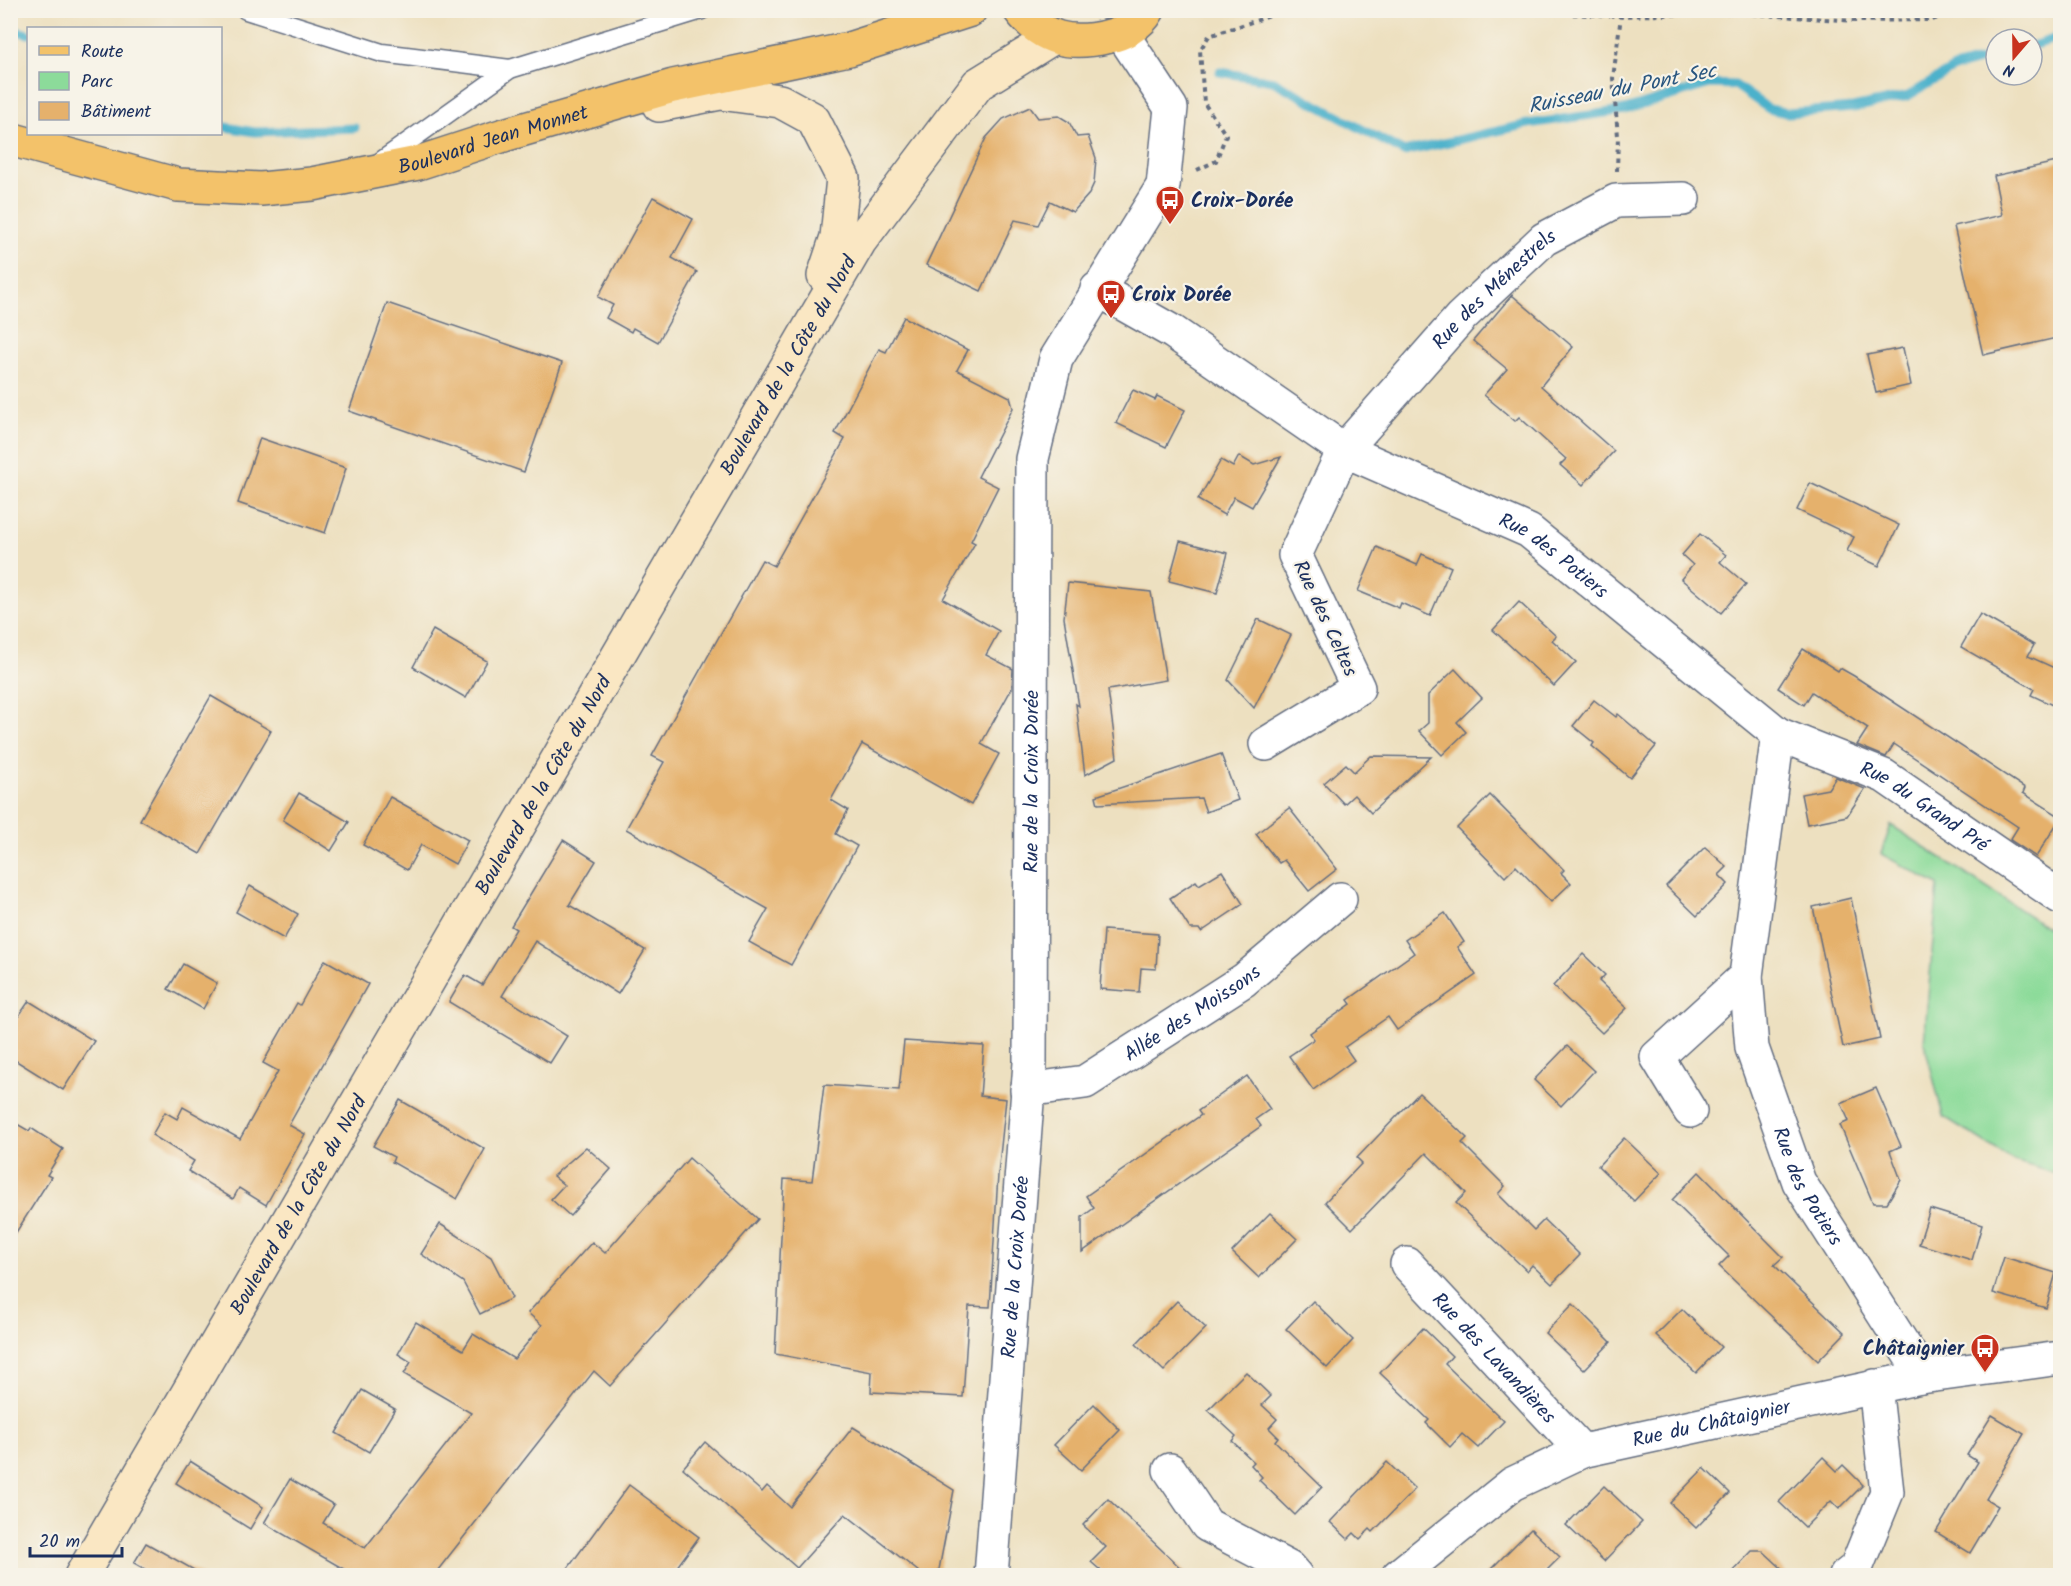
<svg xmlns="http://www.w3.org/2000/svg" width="2071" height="1586" font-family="Kalam,sans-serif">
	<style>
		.green { fill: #8cdb9a; stroke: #54857c; stroke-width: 1.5 }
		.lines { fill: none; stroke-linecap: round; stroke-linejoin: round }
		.stream { stroke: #4cb1cb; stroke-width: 9 }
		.building { fill: #e5b16c }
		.lane-casing { stroke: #646d80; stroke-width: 21 }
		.street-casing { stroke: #646d80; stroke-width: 36 }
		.secondary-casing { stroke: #646d80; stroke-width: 36 }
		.primary-casing { stroke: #646d80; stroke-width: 36 }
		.path { stroke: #646d80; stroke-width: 4; stroke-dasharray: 4.5 4.5; stroke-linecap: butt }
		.lane { stroke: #fff; stroke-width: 18 }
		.street { stroke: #fff; stroke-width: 33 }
		.secondary { stroke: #fae7c3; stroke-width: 33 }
		.primary { stroke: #f3c26a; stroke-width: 33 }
		.labels { text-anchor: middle; stroke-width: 4.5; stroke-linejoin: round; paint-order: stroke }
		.street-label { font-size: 20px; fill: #1b2f5e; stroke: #f7f3e8 }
		.poi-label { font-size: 20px; font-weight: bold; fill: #1b2f5e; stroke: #f7f3e8; text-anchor: start }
		.water-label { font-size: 21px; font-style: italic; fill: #2a567f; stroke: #f7f3e8 }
	</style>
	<rect width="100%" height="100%" fill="#f7f3e8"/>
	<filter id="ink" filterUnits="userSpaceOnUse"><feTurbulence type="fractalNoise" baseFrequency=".0167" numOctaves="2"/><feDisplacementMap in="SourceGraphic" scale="12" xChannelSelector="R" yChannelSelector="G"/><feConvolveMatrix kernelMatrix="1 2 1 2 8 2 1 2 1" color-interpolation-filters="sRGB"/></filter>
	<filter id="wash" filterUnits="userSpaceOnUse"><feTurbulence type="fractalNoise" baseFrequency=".008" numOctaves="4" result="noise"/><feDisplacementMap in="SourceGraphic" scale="24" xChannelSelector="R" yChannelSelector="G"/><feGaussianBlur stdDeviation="1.35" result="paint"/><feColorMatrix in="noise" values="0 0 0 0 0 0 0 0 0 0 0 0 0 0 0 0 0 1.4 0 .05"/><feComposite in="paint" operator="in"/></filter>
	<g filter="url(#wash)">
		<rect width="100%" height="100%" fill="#ede0c0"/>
		<polygon class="green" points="1891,825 2060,936 2060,1175 2014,1161 1943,1116 1924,1042 1938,885 1881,854"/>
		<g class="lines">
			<g class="stream">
				<polyline points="51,28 61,26 65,28"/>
				<polyline points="10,29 28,34"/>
				<polyline points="2032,46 2060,37"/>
				<polyline points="1220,72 1273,81 1404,152 1528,124 1625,110 1710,84 1735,85 1769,109 1787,113 1853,108 1908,96 1954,68 1996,56"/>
				<polyline points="220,126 255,132 355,128"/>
			</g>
		</g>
		<g id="blocks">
			<g class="building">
				<polygon points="1030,107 1038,118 1059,116 1069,122 1077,137 1088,136 1096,158 1094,183 1089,194 1073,212 1050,201 1038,225 1015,220 981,291 926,265 986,138 1003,119"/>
				<polygon points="2061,161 2061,337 1983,355 1954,226 2002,215 1994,176"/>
				<polygon points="653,197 693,219 672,258 697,272 658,342 633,328 631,332 606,318 613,305 598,297"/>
				<polygon points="1512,295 1573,347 1541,386 1614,451 1583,485 1560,465 1566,459 1519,417 1515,421 1484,395 1507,369 1473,341"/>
				<polygon points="387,303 562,363 524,472 349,411"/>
				<polygon points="904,317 968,350 957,370 1010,397 1013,408 978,477 998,487 971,541 975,543 943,599 999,631 986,655 1013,669 1012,688 981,744 999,754 971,805 862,744 831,800 848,810 836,834 857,846 791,965 749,942 768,909 626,829 664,762 652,756 762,560 774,566 845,439 835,433 879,349 886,352"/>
				<polygon points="1903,348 1911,385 1876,393 1867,355"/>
				<polygon points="1133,390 1155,400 1157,396 1185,410 1166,447 1116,423"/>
				<polygon points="260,438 346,468 325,533 238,503"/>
				<polygon points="1239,456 1254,465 1281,457 1252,507 1234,497 1224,515 1198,500 1221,460 1233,467"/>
				<polygon points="1810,483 1899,525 1879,566 1847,551 1854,537 1797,510"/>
				<polygon points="1700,534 1726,555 1720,562 1746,584 1721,613 1681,579 1693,565 1682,555"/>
				<polygon points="1180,541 1228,553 1217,593 1169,581"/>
				<polygon points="1377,547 1417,565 1422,554 1451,567 1430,616 1401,603 1399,608 1358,591"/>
				<polygon points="1068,583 1151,592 1166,680 1108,690 1117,758 1085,775 1076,704 1079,706 1064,618"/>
				<polygon points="1519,602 1556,636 1552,640 1576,662 1554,686 1493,630"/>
				<polygon points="1980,614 2034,645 2028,656 2061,671 2061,709 2031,695 2034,689 1961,647"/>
				<polygon points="1258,619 1291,635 1254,708 1228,680"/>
				<polygon points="433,630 487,661 466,698 413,667"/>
				<polygon points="1803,649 1838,671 1840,668 1854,676 2025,788 2023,793 2061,817 2036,857 2010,840 2018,827 1894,744 1886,757 1857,745 1868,728 1812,692 1804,705 1778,688"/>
				<polygon points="1455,669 1482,698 1457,722 1466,732 1442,755 1419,731 1428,723 1428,695"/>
				<polygon points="211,696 271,731 200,854 140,820"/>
				<polygon points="1594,700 1616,717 1618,714 1656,746 1630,778 1592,746 1594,743 1573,726"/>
				<polygon points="1221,754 1238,800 1206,812 1201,798 1098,804 1096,796"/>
				<polygon points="1371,756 1431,757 1371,813 1354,795 1344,804 1324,783 1346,764 1354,772"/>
				<polygon points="1836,777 1865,789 1847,816 1807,824 1801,794 1828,789"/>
				<polygon points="299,793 349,822 331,851 283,820"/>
				<polygon points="1490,795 1564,870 1561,873 1571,883 1551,902 1516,866 1505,877 1457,828"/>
				<polygon points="390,797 468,840 455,864 421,845 407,870 363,845"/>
				<polygon points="1289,808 1337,869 1309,891 1284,860 1279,863 1256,834"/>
				<polygon points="563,840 596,861 569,905 645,950 618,994 535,941 502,996 567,1036 550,1063 449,1002 465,975 482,985 516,929 511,926"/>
				<polygon points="1705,847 1727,867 1719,875 1728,884 1697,916 1666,886"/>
				<polygon points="1222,871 1243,904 1201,932 1199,929 1190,929 1170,898 1196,881 1199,885"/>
				<polygon points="250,886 298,914 284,939 236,912"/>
				<polygon points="1851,898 1880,1039 1843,1047 1813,907"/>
				<polygon points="1445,913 1464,942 1457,947 1476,975 1397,1030 1388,1017 1345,1047 1354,1060 1313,1090 1289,1056 1314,1039 1310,1033 1351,1004 1348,1000 1414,953 1405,940"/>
				<polygon points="1104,930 1158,934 1156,969 1141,968 1139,992 1100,989"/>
				<polygon points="1583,954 1605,975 1599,981 1627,1008 1602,1033 1553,986"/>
				<polygon points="325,960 368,984 289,1125 305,1134 266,1205 239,1188 233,1199 188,1171 194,1161 152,1135 165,1112 177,1119 183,1107 240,1139 278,1071 263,1063 297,1003 300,1005"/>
				<polygon points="183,964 217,983 203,1009 168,989"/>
				<polygon points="29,1001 94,1041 63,1090 10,1057 10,1029"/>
				<polygon points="904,1041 984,1046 980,1096 1006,1099 998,1175 990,1307 969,1306 963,1397 871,1392 872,1372 775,1354 784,1179 812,1181 824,1085 899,1090"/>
				<polygon points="1567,1046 1594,1071 1561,1106 1534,1080"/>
				<polygon points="1247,1076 1270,1109 1256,1119 1261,1126 1082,1252 1082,1217 1094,1208 1086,1196 1201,1115 1198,1111"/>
				<polygon points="1876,1088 1901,1146 1890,1151 1901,1180 1887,1203 1873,1203 1840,1125 1849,1121 1841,1103"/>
				<polygon points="1419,1093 1467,1138 1462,1143 1505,1186 1498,1194 1534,1230 1544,1220 1580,1255 1552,1284 1532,1265 1527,1271 1456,1203 1466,1193 1426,1153 1352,1229 1325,1202 1362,1163 1357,1158"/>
				<polygon points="400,1100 485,1149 457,1199 392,1162 394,1157 373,1146"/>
				<polygon points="10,1120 29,1131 31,1128 63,1149 47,1175 51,1177 10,1242"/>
				<polygon points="1624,1138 1661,1173 1634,1201 1598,1166"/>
				<polygon points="586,1147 611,1169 570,1216 551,1199 564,1185 553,1176"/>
				<polygon points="689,1158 758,1219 610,1386 594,1371 434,1575 354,1575 264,1523 290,1479 334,1505 323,1523 365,1548 471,1413 404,1374 411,1362 398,1354 416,1322 463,1350 473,1334 514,1359 542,1325 528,1313 592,1242 605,1253"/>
				<polygon points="1699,1172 1783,1257 1774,1265 1845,1333 1818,1361 1719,1266 1729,1256 1672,1200"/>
				<polygon points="1930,1209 1982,1225 1972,1260 1919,1244"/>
				<polygon points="1270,1213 1297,1239 1259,1278 1232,1252"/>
				<polygon points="440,1224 491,1257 512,1298 480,1314 463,1282 421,1254"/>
				<polygon points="2004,1257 2056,1273 2046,1308 1993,1293"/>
				<polygon points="1177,1301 1206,1328 1164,1371 1136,1344"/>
				<polygon points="1313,1301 1353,1340 1327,1368 1286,1329"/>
				<polygon points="1573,1304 1611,1342 1584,1370 1545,1333"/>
				<polygon points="1682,1309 1721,1347 1696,1373 1656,1335"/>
				<polygon points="1423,1328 1452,1356 1445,1364 1504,1421 1478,1448 1462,1434 1450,1447 1426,1423 1429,1420 1380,1373"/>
				<polygon points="1246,1372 1271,1396 1262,1405 1277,1419 1269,1428 1278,1437 1275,1441 1322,1487 1295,1515 1259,1480 1262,1477 1251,1465 1254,1462 1232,1441 1236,1436 1208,1410"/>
				<polygon points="362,1390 395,1409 369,1452 336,1433"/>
				<polygon points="1094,1404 1120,1430 1081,1470 1054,1445"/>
				<polygon points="1992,1415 2024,1434 1986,1499 1998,1506 1970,1553 1936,1532 1978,1462 1967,1455"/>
				<polygon points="853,1427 954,1490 938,1575 923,1575 845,1514 797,1568 683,1468 705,1442 762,1492 767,1486 790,1507"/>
				<polygon points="1823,1457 1837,1471 1843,1465 1863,1485 1839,1509 1831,1501 1805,1527 1779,1502"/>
				<polygon points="190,1461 263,1507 250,1529 176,1483"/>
				<polygon points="1387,1462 1415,1489 1373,1532 1370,1529 1360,1539 1354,1533 1348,1539 1330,1522"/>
				<polygon points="1704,1468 1730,1493 1696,1528 1670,1503"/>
				<polygon points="629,1485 699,1537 671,1575 563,1575"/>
				<polygon points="1604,1486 1642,1522 1604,1561 1566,1525"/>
				<polygon points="1108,1499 1127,1517 1188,1575 1106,1575 1091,1562 1106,1547 1083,1525"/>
				<polygon points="1531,1529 1560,1557 1542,1575 1485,1575"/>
				<polygon points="146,1543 203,1575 155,1575 134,1563"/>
				<polygon points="1752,1551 1763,1551 1789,1575 1729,1575"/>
			</g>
		</g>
	</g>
	<g filter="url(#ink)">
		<use href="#blocks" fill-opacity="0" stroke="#646d80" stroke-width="1.5"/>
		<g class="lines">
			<g class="lane-casing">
				<g id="lane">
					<polyline points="246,10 382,53 510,69"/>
					<polyline points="377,164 510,69 702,10"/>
				</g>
			</g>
			<g class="street-casing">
				<g id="street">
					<path id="s1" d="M1097 289 1173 332 1344 450 1529 531 1778 734 1746 976 1752 1048 1799 1182 1913 1360 1921 1377"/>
					<path id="s2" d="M1778 734 1884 776 2060 897"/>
					<path id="s3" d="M1266 744 1358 688 1295 555 1344 450 1461 317 1544 239 1616 201 1683 199"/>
					<path id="s4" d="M1027 1090 1085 1082 1244 980 1340 899"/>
					<polyline points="1690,1111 1657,1057 1746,976"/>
					<path id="s5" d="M1407 1264 1582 1451"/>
					<polyline points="1170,1470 1207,1525 1289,1568 1296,1576"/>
					<path id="s6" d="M991 1576 1030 1063 1032 459 1056 359 1163 186 1171 108 1122 34"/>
					<path id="s7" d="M1398 1576 1512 1484 1582 1451 1921 1377 2060 1358"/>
					<polyline points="1846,1576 1856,1568 1887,1492 1875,1386"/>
				</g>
			</g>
			<g class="secondary-casing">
				<g id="secondary">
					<polyline points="659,105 720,93 780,101 813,119 843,178 837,237 824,276"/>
					<path id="s8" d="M81 1576 860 241 978 84 1054 37"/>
				</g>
			</g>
			<g class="primary-casing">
				<g id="primary">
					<path d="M1020 10C1043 40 1071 45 1106 37 1122 34 1140 25 1148 10"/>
					<path id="s9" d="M10 139 178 185 261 189 312 184 418 163 504 135 673 86 849 49 970 10"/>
				</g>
			</g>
			<g class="path">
				<polyline points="1465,10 1621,16 1734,13 1856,21 1932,20 1960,10"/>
				<polyline points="1279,13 1303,10"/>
				<polyline points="1197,170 1216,161 1226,135 1204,103 1200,50 1209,36 1279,13 1277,10"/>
				<polyline points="1617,171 1618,136 1613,78 1621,16"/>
			</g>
			<use href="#lane" class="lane"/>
			<use href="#street" class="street"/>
			<use href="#secondary" class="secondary"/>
			<use href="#primary" class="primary"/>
		</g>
	</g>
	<defs>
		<g id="bus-pin" transform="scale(1.5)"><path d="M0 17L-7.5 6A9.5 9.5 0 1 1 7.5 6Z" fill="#c8321e" stroke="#f7f3e8"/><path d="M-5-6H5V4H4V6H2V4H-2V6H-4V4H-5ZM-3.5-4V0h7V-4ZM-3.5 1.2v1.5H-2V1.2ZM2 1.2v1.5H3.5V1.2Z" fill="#fff"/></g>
	</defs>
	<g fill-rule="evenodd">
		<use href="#bus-pin" x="1170" y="200"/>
		<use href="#bus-pin" x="1111" y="294"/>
		<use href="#bus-pin" x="1985" y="1348"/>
	</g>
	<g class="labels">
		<g class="street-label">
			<text dy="7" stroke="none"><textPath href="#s9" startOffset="495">Boulevard Jean Monnet</textPath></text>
			<text dy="7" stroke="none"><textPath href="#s3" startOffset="591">Rue des Ménestrels</textPath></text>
			<text dy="7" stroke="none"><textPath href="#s8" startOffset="1402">Boulevard de la Côte du Nord</textPath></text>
			<text dy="7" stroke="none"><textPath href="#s1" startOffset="531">Rue des Potiers</textPath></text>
			<text transform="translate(1326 618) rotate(65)" y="7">Rue des Celtes</text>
			<text dy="7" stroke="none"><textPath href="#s6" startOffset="796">Rue de la Croix Dorée</textPath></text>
			<text dy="7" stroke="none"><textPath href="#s8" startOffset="916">Boulevard de la Côte du Nord</textPath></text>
			<text dy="7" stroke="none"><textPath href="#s2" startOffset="164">Rue du Grand Pré</textPath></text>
			<text dy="7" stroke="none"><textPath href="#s4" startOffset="186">Allée des Moissons</textPath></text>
			<text dy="7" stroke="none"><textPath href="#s1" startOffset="1284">Rue des Potiers</textPath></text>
			<text dy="7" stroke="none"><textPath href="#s8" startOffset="430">Boulevard de la Côte du Nord</textPath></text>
			<text dy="7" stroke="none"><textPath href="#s6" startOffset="310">Rue de la Croix Dorée</textPath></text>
			<text dy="7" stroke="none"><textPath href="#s5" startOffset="128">Rue des Lavandières</textPath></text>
			<text dy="7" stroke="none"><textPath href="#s7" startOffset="356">Rue du Châtaignier</textPath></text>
		</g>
		<g class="poi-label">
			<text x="1191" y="207">Croix-Dorée</text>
			<text x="1132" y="301">Croix Dorée</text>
			<text x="1964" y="1355" text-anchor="end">Châtaignier</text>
		</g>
		<g class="water-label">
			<text transform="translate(1622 88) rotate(-11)" y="7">Ruisseau du Pont Sec</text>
		</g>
	</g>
	<rect width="2071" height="1586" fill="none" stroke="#f7f3e8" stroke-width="36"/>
	<rect x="27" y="27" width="195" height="108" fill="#f7f3e8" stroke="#9fa5b1" stroke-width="1.5"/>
	<rect x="39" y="46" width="30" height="9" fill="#f3c26a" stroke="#9fa5b1" stroke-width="1.5"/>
	<text x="81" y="57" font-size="18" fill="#1b2f5e">Route</text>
	<rect x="39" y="72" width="30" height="18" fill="#8cdb9a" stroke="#9fa5b1" stroke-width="1.5"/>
	<text x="81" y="87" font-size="18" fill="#1b2f5e">Parc</text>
	<rect x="39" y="102" width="30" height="18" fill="#e5b16c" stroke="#9fa5b1" stroke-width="1.5"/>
	<text x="81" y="117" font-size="18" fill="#1b2f5e">Bâtiment</text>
	<g transform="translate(2014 57) rotate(200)"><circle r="28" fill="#f7f3e8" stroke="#9fa5b1" stroke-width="1.5"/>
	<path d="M0-4.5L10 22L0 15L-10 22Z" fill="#c8321e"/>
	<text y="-9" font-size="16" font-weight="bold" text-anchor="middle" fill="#1b2f5e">N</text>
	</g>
	<path d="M30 1547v9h92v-9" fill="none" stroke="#1b2f5e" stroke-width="3"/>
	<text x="39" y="1547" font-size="18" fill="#1b2f5e" stroke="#f7f3e8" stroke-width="4.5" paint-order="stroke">20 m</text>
</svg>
